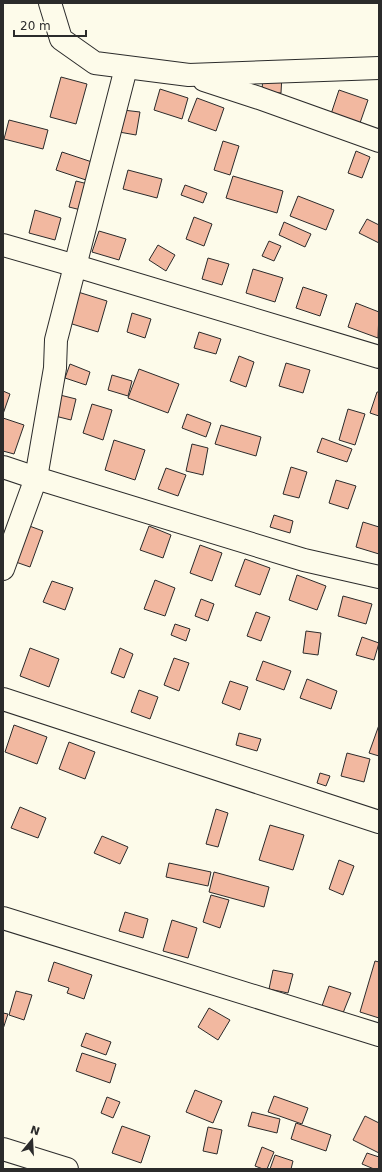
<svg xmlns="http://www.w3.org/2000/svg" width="382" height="1172" font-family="'DejaVu Sans',sans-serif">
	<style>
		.building { fill: #f2b8a0; stroke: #2b2b2b }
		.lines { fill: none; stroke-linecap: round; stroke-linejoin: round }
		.street-casing { stroke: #2b2b2b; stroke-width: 24 }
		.street { stroke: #fdfbea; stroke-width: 22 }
	</style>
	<rect width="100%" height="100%" fill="#fdfbea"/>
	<g class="building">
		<polygon points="263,72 282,74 281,93 262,92"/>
		<polygon points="61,77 87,84 76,124 50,117"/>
		<polygon points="160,89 188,98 182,119 154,110"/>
		<polygon points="339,90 368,100 360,123 331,114"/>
		<polygon points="197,98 224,108 216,131 188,121"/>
		<polygon points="123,110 140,112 136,135 119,132"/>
		<polygon points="9,120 48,130 43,149 4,139"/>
		<polygon points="223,141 239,146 230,175 214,170"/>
		<polygon points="356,151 370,157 362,178 348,173"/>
		<polygon points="62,152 92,162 86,180 56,170"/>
		<polygon points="128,170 162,179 157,198 123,189"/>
		<polygon points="233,176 283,191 277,213 226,198"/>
		<polygon points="76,181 88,184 81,210 69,207"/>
		<polygon points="185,185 207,193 203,203 181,195"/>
		<polygon points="298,196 334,210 326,230 290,216"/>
		<polygon points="35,210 61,218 55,240 29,233"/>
		<polygon points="194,217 212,224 204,246 186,239"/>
		<polygon points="367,219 379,225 379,243 359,233"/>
		<polygon points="284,222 311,234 305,247 279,235"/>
		<polygon points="99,231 126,239 119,260 92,252"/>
		<polygon points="269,241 281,246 274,261 262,256"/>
		<polygon points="158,245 175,255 166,271 149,260"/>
		<polygon points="208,258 229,264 222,285 202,279"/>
		<polygon points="253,269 283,278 275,302 246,293"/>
		<polygon points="303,287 327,295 320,316 296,308"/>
		<polygon points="78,292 107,301 98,332 69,323"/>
		<polygon points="356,303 379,312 378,338 348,327"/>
		<polygon points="132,313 151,319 145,338 127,332"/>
		<polygon points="199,332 221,339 216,354 194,348"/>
		<polygon points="239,356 254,362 246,387 230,381"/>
		<polygon points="286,363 310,370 303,393 279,386"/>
		<polygon points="70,364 90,372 86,385 65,378"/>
		<polygon points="139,369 179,384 168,413 128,398"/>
		<polygon points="112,375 132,381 128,396 108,390"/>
		<polygon points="3,391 10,394 3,414"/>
		<polygon points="377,392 379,392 379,416 370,413"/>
		<polygon points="60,395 76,399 71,420 55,416"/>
		<polygon points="92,404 112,410 103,440 83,433"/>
		<polygon points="348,409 365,414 355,445 339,440"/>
		<polygon points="187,414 211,423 206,437 182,428"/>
		<polygon points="3,418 24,425 14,454 3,451"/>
		<polygon points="221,425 261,437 256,456 215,444"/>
		<polygon points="322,438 352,449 347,462 317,452"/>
		<polygon points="114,440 145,450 135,480 105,470"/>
		<polygon points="192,444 208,448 203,475 186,471"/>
		<polygon points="291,467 307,472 299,498 283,494"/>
		<polygon points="166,468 186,475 178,496 158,489"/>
		<polygon points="336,480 356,486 348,509 329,503"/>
		<polygon points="274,515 293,521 290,533 270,527"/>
		<polygon points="363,522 379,527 379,554 356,547"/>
		<polygon points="24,524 43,531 30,567 10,560"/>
		<polygon points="149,526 171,535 163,558 140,550"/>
		<polygon points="200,545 222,553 212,581 190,573"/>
		<polygon points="245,559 270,568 260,595 235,586"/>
		<polygon points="297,575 326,586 317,610 289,600"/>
		<polygon points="155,580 175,588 165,616 144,609"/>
		<polygon points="52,581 73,588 65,610 43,602"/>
		<polygon points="343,596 372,604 366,624 338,616"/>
		<polygon points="201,599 214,604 208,621 195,616"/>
		<polygon points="256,612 270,617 261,641 247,636"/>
		<polygon points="175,624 190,629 186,641 171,635"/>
		<polygon points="306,631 321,633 318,655 303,653"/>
		<polygon points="362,637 379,643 374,660 356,655"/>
		<polygon points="30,648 59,659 49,687 20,676"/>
		<polygon points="120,648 133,654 124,678 111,673"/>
		<polygon points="174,658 189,663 179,691 164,685"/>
		<polygon points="263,661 291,671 284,690 256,680"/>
		<polygon points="307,679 337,691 331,709 300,698"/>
		<polygon points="230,681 248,687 240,710 222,703"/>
		<polygon points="139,690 158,697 150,719 131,712"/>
		<polygon points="14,725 47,737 37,764 5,752"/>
		<polygon points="379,725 379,756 369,753"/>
		<polygon points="239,733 261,739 257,751 236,745"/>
		<polygon points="69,742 95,752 85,779 59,769"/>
		<polygon points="347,753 370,759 364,782 341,776"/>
		<polygon points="320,773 330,776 326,786 317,783"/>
		<polygon points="20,807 46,818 38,838 11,828"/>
		<polygon points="216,809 228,813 218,847 206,844"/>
		<polygon points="270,825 304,835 293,870 259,860"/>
		<polygon points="102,836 128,847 120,864 94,853"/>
		<polygon points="339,860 354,866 343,895 329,889"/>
		<polygon points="169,863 211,872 208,886 166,877"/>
		<polygon points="214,872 269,887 264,907 209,892"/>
		<polygon points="211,895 229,900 220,928 203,922"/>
		<polygon points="125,912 148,919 143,938 119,931"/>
		<polygon points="172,920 197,928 188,958 163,951"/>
		<polygon points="375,961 379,962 379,1018 360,1012"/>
		<polygon points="54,962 92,975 84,999 67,993 69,988 48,981"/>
		<polygon points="273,970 293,974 288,993 269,989"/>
		<polygon points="329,986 351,993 343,1013 322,1006"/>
		<polygon points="16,991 32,995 24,1020 9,1015"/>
		<polygon points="209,1008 230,1020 218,1040 198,1027"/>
		<polygon points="3,1013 8,1014 3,1029"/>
		<polygon points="86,1033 111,1042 106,1055 81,1046"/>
		<polygon points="82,1053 116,1064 110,1083 76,1071"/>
		<polygon points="195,1090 222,1101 213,1123 186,1112"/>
		<polygon points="274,1096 308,1108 302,1124 268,1112"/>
		<polygon points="107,1097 120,1102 113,1118 101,1113"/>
		<polygon points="252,1112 280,1119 277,1133 248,1126"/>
		<polygon points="365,1116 379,1123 379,1153 353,1140"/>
		<polygon points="296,1123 331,1135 326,1151 291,1139"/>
		<polygon points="122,1126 150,1136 141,1163 112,1153"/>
		<polygon points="208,1127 222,1130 217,1154 203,1151"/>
		<polygon points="262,1147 274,1152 267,1169 263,1169 255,1166"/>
		<polygon points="367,1153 379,1157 379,1169 374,1169 362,1164"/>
		<polygon points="275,1155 293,1161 291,1169 270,1169"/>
	</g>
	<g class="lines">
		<g class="street-casing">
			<g id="street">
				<polyline points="50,3 61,39 95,63 189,75 379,68"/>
				<polyline points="204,80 259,98 379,141"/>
				<polyline points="3,245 76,266 379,357"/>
				<polyline points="3,467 36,478 304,560 379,577"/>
				<polyline points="3,569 36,478 55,368 56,340 126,68"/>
				<polyline points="3,699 379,822"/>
				<polyline points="3,918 379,1035"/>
				<polyline points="3,1149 67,1169"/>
			</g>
		</g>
		<use href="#street" class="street"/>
	</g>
	<rect width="382" height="1172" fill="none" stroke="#2b2b2b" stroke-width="8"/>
	<g transform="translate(32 1140) rotate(18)" stroke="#fdfbea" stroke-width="3" paint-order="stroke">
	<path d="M0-3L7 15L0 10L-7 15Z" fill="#2b2b2b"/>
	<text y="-6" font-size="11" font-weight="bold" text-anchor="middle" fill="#2b2b2b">N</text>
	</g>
	<path d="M14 30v6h72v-6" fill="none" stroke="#2b2b2b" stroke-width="2"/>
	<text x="20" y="30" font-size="12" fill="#2b2b2b" stroke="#fdfbea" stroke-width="3" paint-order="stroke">20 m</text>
</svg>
